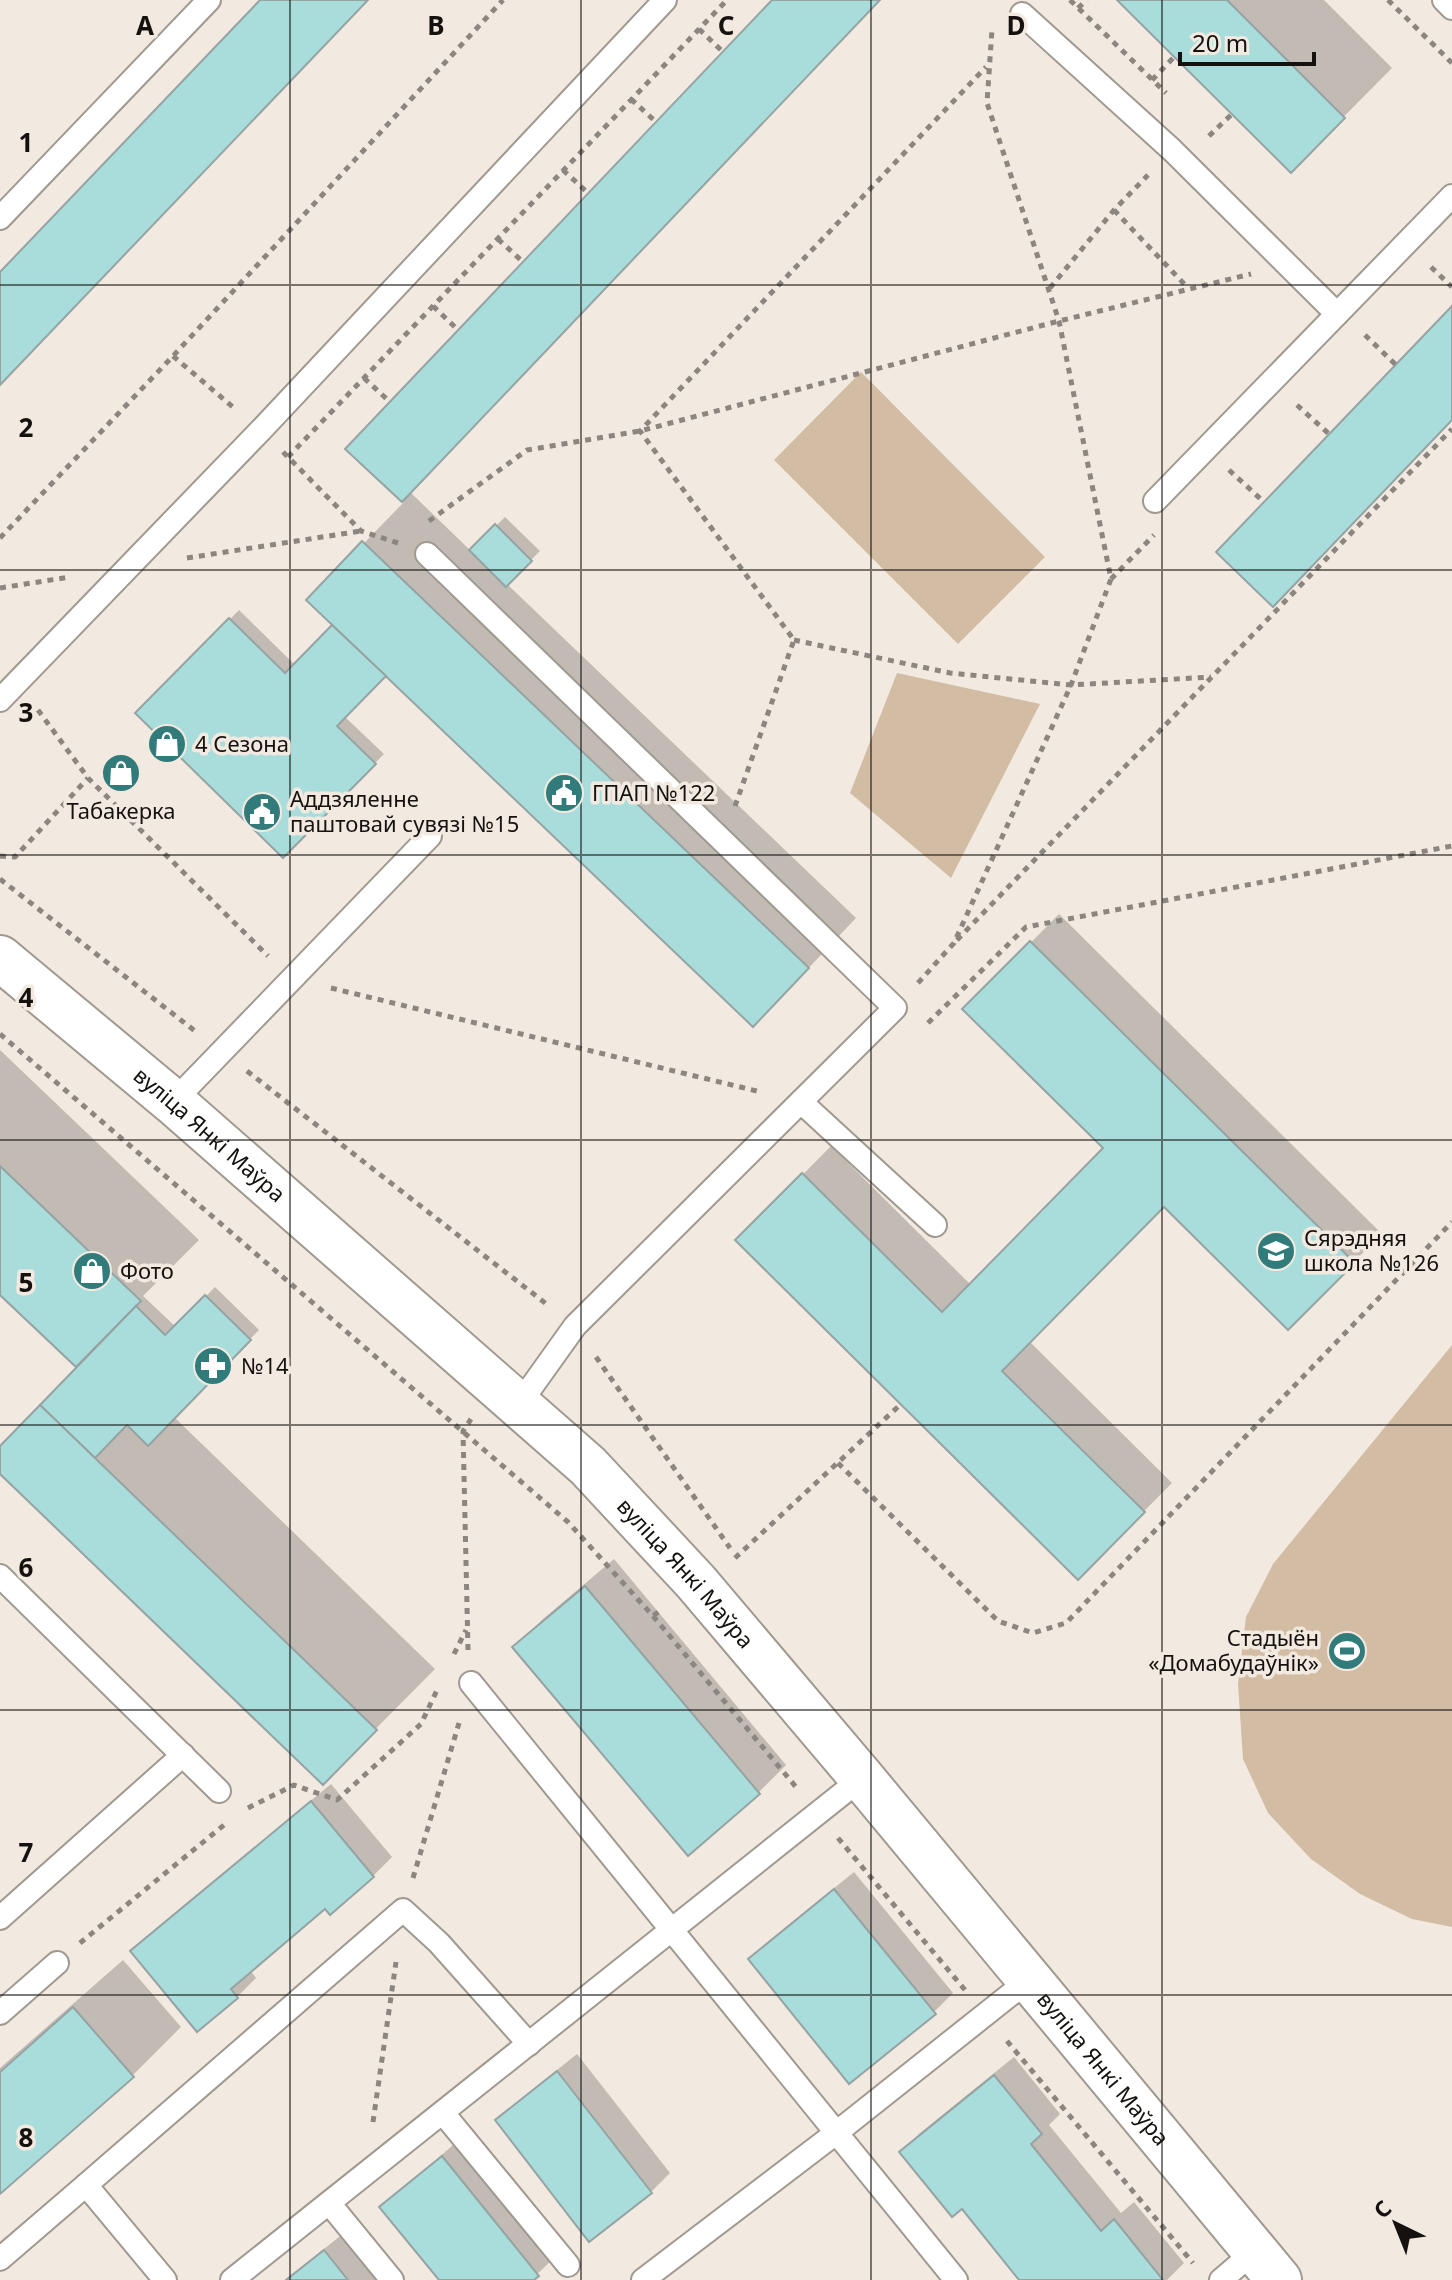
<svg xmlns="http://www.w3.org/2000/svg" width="1452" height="2280" font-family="'Noto Sans',sans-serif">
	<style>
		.green { fill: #d2bca4 }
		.shadow { fill: #0003 }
		.building { fill: #a9dddc; stroke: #96a3a3; stroke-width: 2 }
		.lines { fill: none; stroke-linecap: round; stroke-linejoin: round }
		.lane-casing { stroke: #a09990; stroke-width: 26 }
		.secondary-casing { stroke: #a09990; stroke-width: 48 }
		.path { stroke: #8c8680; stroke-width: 5; stroke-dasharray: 6 6; stroke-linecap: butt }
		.lane { stroke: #fff; stroke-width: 22 }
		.secondary { stroke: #fff; stroke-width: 44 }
		.grid { fill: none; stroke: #14110e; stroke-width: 2; stroke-opacity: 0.55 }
		.labels { text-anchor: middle; stroke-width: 7; stroke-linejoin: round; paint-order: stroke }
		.poi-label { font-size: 22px; fill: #14110e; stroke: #f2eae1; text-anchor: start }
		.street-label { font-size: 22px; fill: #14110e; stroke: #f2eae1 }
		.grid-label { font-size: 26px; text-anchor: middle; font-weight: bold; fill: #14110e; stroke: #f2eae1; stroke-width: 7; stroke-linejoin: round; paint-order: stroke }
	</style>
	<rect width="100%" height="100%" fill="#f2eae1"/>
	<g class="green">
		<polygon points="861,372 1045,557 958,644 774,460"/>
		<polygon points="897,673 1040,704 951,878 850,793"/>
		<polygon points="1452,1345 1452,1927 1412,1919 1360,1894 1311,1859 1268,1813 1243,1759 1238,1684 1246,1617 1273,1564"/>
	</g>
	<g class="shadow">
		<polygon points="775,0 880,0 410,492 471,551 505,517 540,551 507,584 856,918 801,976 386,673 344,716 384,754 283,855 138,713 239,610 295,665 335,625 309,600 404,502 348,449"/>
		<polygon points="1120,0 1324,0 1392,68 1291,170"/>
		<polygon points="1059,914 1382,1234 1288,1327 1164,1205 1029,1341 1172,1483 1078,1578 738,1240 831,1146 971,1285 1106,1148 965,1009"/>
		<polygon points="0,1050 199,1240 143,1296 176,1327 215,1287 259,1330 174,1417 435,1669 323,1782 0,1471 0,1449 106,1340 0,1292"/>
		<polygon points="614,1559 786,1765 758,1793 515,1647 543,1619"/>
		<polygon points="331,1784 392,1857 373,1876 326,1906 250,1970 256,1978 237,1997 132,1951 151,1933"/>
		<polygon points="854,1872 953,1993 934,2012 750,1960 769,1941"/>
		<polygon points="123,1960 181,2027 133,2075 0,2192 0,2068"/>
		<polygon points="577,2054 670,2173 651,2192 498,2120 517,2102"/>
		<polygon points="1014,2057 1060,2114 1049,2125 1121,2213 1134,2202 1184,2263 1167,2280 1022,2280 962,2206 901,2152 920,2133"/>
		<polygon points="461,2138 557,2255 531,2280 441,2280 382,2207"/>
		<polygon points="344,2233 382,2280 285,2280"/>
	</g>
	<g class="building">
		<polygon points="260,0 368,0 0,385 0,272"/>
		<polygon points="772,0 880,0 402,502 345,449"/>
		<polygon points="1117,0 1227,0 1345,118 1291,173"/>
		<polygon points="1452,306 1452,420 1273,607 1216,552"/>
		<polygon points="495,524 532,561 506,587 469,550"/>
		<polygon points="362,541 809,968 753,1027 306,600"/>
		<polygon points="229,618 285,673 332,625 386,676 337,726 376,764 283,858 135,713"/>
		<polygon points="1030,941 1355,1263 1288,1330 1164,1207 1002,1371 1145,1512 1078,1580 735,1240 802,1173 942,1312 1103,1148 962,1009"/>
		<polygon points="0,1166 141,1301 76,1367 0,1295"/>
		<polygon points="205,1295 251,1340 148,1446 127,1425 95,1458 40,1405 136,1306 165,1335"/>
		<polygon points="40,1405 377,1730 323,1785 0,1474 0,1446"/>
		<polygon points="585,1586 760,1794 688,1856 512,1647"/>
		<polygon points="311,1801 374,1877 330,1915 325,1909 231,1989 238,1998 197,2032 130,1951"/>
		<polygon points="834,1889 936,2014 849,2084 748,1959"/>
		<polygon points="73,2007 134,2077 0,2194 0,2072"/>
		<polygon points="557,2071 652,2193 589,2242 495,2120"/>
		<polygon points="994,2075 1042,2134 1031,2144 1101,2231 1114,2219 1163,2280 1019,2280 962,2209 952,2217 899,2152"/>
		<polygon points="442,2156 539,2276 534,2280 439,2280 379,2207"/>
		<polygon points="324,2250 348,2280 286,2280"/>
	</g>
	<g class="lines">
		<g class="lane-casing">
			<g id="lane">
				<polyline points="1444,0 1452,8"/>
				<polyline points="1022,14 1172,150 1337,314"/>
				<polyline points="0,218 209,0"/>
				<polyline points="1155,501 1452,196"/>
				<polyline points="427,554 895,1008 575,1326 520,1403"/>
				<polyline points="0,700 261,430 665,0"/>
				<polyline points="173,1102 430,836"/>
				<polyline points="801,1102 935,1225"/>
				<polyline points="0,1576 219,1791"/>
				<polyline points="471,1683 956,2280"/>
				<polyline points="0,1918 183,1755"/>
				<polyline points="0,2013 57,1963"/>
				<polyline points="443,2113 568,2265"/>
				<polyline points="86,2185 403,1910 439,1943 529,2044"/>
				<polyline points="329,2203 392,2280"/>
				<polyline points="0,2259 86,2185 165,2280"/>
				<polyline points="232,2280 862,1778"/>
				<polyline points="643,2280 836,2133 1030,1979"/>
				<polyline points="1221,2280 1256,2250"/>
			</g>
		</g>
		<g class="secondary-casing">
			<g id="secondary">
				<path id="s1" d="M0 958 173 1102 588 1466 696 1582 862 1778 1279 2280"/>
			</g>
		</g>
		<g class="path">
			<polyline points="1070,0 1166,93"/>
			<polyline points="1388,0 1452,63"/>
			<polyline points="1078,8 1087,0"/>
			<polyline points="699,29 723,52"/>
			<polyline points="1152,80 1175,56"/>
			<polyline points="631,99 656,122"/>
			<polyline points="1209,136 1232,114"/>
			<polyline points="563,170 588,193"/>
			<polyline points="1114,210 1188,288"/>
			<polyline points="498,239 523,262"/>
			<polyline points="1431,267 1452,287"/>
			<polyline points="1050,288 1114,210 1148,175"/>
			<polyline points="433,306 458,330"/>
			<polyline points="1365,335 1396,365"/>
			<polyline points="173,356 234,408"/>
			<polyline points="364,378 390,402"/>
			<polyline points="1297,405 1329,434"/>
			<polyline points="283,452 361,531 398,543"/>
			<polyline points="288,457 727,0"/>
			<polyline points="1229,470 1264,502"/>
			<polyline points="429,521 527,450 640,431 1059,321 1251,274"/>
			<polyline points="0,538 173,356 503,0"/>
			<polyline points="187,558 361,531"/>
			<polyline points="1111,579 1154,535"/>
			<polyline points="0,588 70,577"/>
			<polyline points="794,640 950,673 1071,685 1211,677"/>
			<polyline points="38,710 88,778 268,956"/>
			<polyline points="735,806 794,640 640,431 986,67"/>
			<polyline points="0,856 15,857 88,778"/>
			<polyline points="0,879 195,1031"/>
			<polyline points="957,940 1452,429"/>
			<polyline points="918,983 954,943 1071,685 1111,579 1059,321 987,103 992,29"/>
			<polyline points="331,988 761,1092"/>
			<polyline points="928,1023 1026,927 1452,846"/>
			<polyline points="0,1034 568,1522 653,1616 662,1609"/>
			<polyline points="247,1071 549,1306"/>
			<polyline points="596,1357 730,1548"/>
			<polyline points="838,1463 998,1621 1033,1633 1066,1623 1452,1222"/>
			<polyline points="735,1558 901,1404"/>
			<polyline points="653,1616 796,1787"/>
			<polyline points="468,1650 463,1431 471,1419"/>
			<polyline points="454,1654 466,1630"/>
			<polyline points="248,1808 294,1785 337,1800 421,1724 438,1688"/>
			<polyline points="838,1838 965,1990"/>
			<polyline points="413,1878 459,1723"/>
			<polyline points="80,1943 224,1825"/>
			<polyline points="1007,2041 1193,2263"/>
			<polyline points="373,2122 396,1962"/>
		</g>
		<use href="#lane" class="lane"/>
		<use href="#secondary" class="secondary"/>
	</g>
	<path class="grid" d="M290 0V2280M581 0V2280M871 0V2280M1162 0V2280M0 285H1452M0 570H1452M0 855H1452M0 1140H1452M0 1425H1452M0 1710H1452M0 1995H1452"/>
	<defs>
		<g id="shop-disc" transform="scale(2)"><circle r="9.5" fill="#327b7b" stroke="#f2eae1"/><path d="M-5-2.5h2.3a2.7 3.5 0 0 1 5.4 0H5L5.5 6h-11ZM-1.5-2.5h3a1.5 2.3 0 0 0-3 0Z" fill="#fff"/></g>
		<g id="civic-disc" transform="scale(2)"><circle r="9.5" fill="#327b7b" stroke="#f2eae1"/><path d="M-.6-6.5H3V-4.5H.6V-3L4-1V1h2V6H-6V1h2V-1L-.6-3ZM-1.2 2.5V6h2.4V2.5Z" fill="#fff"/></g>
		<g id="school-disc" transform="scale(2)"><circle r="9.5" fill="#327b7b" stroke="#f2eae1"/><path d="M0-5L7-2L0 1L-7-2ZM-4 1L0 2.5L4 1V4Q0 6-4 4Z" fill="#fff"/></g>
		<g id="pharmacy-disc" transform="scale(2)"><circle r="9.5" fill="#327b7b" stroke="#f2eae1"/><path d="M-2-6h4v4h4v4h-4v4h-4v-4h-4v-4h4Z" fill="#fff"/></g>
		<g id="stadium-disc" transform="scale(2)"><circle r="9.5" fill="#327b7b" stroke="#f2eae1"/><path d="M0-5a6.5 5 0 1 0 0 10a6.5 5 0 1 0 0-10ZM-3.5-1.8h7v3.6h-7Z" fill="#fff"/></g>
	</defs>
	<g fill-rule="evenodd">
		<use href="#shop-disc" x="167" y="744"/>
		<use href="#shop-disc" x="121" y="773"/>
		<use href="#civic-disc" x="564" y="793"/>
		<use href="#civic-disc" x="262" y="812"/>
		<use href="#school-disc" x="1276" y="1251"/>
		<use href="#shop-disc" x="92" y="1271"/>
		<use href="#pharmacy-disc" x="213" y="1366"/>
		<use href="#stadium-disc" x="1347" y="1651"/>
	</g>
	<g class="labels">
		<g class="poi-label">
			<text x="195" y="752">4 Сезона</text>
			<text x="592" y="801">ГПАП №122</text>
			<text x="290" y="807">Аддзяленне<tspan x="290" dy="25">паштовай сувязі №15</tspan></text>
			<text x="121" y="819" text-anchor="middle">Табакерка</text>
			<text x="1304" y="1246">Сярэдняя<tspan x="1304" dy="25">школа №126</tspan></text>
			<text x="120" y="1279">Фото</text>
			<text x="241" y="1374">№14</text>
			<text x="1319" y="1646" text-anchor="end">Стадыён<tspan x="1319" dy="25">«Домабудаўнік»</tspan></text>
		</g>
		<g class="street-label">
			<text dy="8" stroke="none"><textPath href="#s1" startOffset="274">вуліца Янкі Маўра</textPath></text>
			<text dy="8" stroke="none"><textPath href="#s1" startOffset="922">вуліца Янкі Маўра</textPath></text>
			<text dy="8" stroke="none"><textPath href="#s1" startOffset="1570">вуліца Янкі Маўра</textPath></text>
		</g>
	</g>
	<g class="grid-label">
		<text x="145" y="35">A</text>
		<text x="436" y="35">B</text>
		<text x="726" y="35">C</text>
		<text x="1016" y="35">D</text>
		<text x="26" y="152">1</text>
		<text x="26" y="437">2</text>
		<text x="26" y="722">3</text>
		<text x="26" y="1007">4</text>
		<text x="26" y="1292">5</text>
		<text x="26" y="1577">6</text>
		<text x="26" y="1862">7</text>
		<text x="26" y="2147">8</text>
	</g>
	<g transform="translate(1396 2224) rotate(317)" stroke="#f2eae1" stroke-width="6" paint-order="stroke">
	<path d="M0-6L14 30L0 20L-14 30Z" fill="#14110e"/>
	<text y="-12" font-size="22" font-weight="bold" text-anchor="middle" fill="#14110e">С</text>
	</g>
	<path d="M1180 52v12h134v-12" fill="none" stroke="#14110e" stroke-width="4"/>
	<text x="1192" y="52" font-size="24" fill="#14110e" stroke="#f2eae1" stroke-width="6" paint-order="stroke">20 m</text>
</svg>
